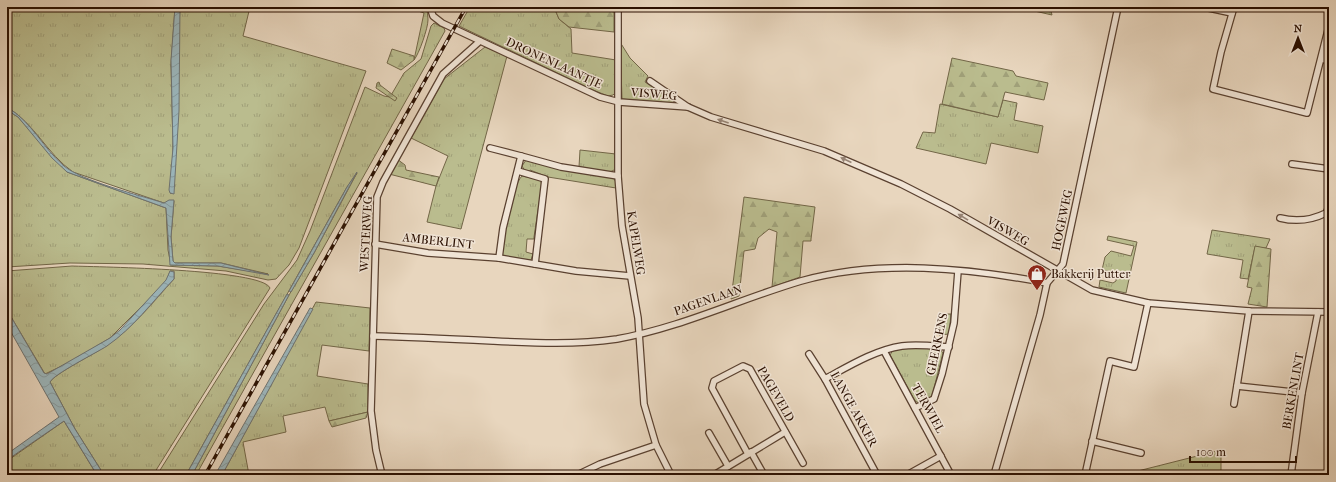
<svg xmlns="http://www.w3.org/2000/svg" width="1336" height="482" font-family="'IM FELL French Canon',serif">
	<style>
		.grass { fill: url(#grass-tufts); stroke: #726647 }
		.forest { fill: url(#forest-firs); stroke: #726647 }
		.water { fill: url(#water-waves); stroke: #6e7371 }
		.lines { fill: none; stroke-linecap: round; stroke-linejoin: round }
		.minor-casing { stroke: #5a4130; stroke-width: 8 }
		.minor { stroke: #f0e4d5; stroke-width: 5.5 }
		.rail-casing { stroke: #2a0f00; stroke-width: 3.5 }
		.rail { stroke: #f0e4d5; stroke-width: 2; stroke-dasharray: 6; stroke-linecap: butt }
		.oneway { fill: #978475 }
		.labels { text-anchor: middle; stroke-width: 3; stroke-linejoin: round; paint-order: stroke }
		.street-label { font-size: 12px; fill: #2a0f00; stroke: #f0e4d5 }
		.poi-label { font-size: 12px; fill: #2a0f00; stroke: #f0e4d5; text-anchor: start }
	</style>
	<defs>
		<pattern id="grass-tufts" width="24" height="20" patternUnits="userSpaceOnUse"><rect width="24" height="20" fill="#babc8e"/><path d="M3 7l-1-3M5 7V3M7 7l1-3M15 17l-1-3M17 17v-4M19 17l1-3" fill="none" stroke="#a0a079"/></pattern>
		<pattern id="forest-firs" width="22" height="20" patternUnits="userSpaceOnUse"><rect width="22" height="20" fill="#babc8e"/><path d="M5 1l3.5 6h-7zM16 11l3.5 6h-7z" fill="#a0a079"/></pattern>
		<pattern id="water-waves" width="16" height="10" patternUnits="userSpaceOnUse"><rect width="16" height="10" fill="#9bb6bc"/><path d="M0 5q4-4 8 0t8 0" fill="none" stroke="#869ba0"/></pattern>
	</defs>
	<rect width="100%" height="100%" fill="#e8d6be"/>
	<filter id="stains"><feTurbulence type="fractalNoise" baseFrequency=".005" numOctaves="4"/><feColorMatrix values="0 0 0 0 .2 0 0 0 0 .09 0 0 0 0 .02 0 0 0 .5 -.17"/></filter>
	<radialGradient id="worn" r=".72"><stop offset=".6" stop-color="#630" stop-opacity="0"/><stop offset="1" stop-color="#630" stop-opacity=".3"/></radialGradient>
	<g class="grass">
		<path d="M7 7H175L171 64 173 148 171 194 180 7H250L243 36 366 71 299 248 289 265 276 279 268 280 226 271 143 264 70 263 7 267V110L18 117 67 172 166 208 168 250 171 265 218 266 268 274 221 263H175L173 261 171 237 174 201 164 203 73 172C47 154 35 124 7 107Z"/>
		<path d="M406 7H427C427 12 428 16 428 20 428 28 419 54 414 60L424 13Z"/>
		<polygon points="470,7 554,7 559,19 571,29 572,53 616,60 616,92 613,95 608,96 593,90 459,26"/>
		<polygon points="434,23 444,28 445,31 196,475 192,475 289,295 314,253 357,173 347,187 186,475 157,475 264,304 297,260 310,231 365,87 384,96 390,97 404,73 421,59 431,26"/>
		<polygon points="620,42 630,58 648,76 645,82 680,104 622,99"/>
		<polygon points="485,47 507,56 461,229 427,222 436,186 448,156 411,138 444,79"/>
		<polygon points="1003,100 1017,103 1014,120 1043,126 1038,153 991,143 986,164 916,148 923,132 935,133 940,104 998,117"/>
		<polygon points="580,150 616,154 616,169 610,172 579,167"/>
		<polygon points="526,160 612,176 616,182 616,188 548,177 530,170 529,172 525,171 522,166"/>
		<path d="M522 176 540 180 542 184 534 237V239H527L526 252 533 254 531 260 528 261 503 256 502 254C504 238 511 187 522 176Z"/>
		<polygon points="1212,230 1270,239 1266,248 1255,247 1248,279 1240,278 1243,260 1207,254"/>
		<polygon points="1108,236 1137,242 1126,293 1099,287 1100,280 1113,283 1116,281 1117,273 1102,270 1105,257 1111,251 1131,256 1134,246 1107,240"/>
		<path d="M72 266C99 267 262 269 270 288L153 475H104L75 429 50 382C54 374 96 353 106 346 133 328 153 302 174 279V271H170L167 280 161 287 110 338 72 361 45 374 7 310V271Z"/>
		<polygon points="316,302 370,308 369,351 322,345 317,376 368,384 368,412 329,421 325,407 283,416 286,432 243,442 249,475 222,475"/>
		<polygon points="940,314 951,314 949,334 939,335"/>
		<polygon points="909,347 940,349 943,353 932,396 919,403 915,401 890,355 893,350"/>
		<polygon points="64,421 97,475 7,475 7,461"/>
		<polygon points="1221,450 1221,475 1122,475"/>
	</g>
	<g class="forest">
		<polygon points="554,7 593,7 614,12 614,32 569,27 559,19"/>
		<polygon points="1017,7 1050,7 1052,15"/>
		<polygon points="392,49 414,56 414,60 401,70 387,63"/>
		<polygon points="952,58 1013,71 1016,76 1048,83 1044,100 1005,92 998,117 942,104"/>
		<polygon points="379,82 380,85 397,98 395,101 376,88 377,83"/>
		<polygon points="397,159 405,165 406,170 439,177 436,186 389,174"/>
		<polygon points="744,197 815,207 811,239 811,241 803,241 800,277 772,287 777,232 769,229 758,238 755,249 744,251 739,296 731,299"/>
		<polygon points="1255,246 1271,249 1267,307 1248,304 1252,288 1247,287"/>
		<polygon points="368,412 366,418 332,427 329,421"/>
	</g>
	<g class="water">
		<polygon points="175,7 180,7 179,111 174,194 170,193 169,190 173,148 171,60"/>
		<path d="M7 107C33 123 42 147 64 166 82 181 139 195 164 203L169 200H174L171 237 173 261 175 263H221L269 275 218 266 170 265 166 208 67 172 52 158 18 117 7 110Z"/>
		<polygon points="357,172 314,253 291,292 289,291 347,187"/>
		<path d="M170 271 174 272V279C152 302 133 328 107 346 96 353 54 374 50 382L75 429 104 475H97L64 421 7 460V454L59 417 7 325V310L44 373 47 374 110 338 120 330 166 280Z"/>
		<polygon points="287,294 289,295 198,464 192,475 186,475"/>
		<polygon points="310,308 313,309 222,475 215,475"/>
	</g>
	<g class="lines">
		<g class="minor-casing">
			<g id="minor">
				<polyline points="430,7 433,16 442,23 600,97 619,102 688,107"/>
				<polyline points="618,7 618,176 622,226 638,318 644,404 656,445 671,475"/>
				<polyline points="1204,7 1232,13"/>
				<polyline points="1234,7 1221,52 1213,89 1307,113 1329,26"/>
				<polyline points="1322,59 1329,61"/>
				<polyline points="650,81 688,107 711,117 824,151 901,184 950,209 1092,290 1148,303 1249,311 1329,312"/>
				<polyline points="490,148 521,156"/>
				<polyline points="1292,164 1329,169"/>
				<polyline points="518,171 545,179 535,264"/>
				<path d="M1280 218C1296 222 1312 220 1326 213L1329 207"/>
				<polyline points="375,244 428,253 499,258 576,271 630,276"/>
				<polyline points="499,258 503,228 521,156 561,167 618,176"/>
				<path d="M373 336C413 337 453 339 493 341 535 343 576 345 617 339 680 328 740 299 801 281 880 259 968 268 1047 283"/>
				<polyline points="884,351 951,475"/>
				<polyline points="809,354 825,379 877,475"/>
				<path d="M825 379C849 366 875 350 902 346 917 344 934 346 949 347"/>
				<polyline points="1237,386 1302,393"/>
				<polyline points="1234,404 1249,311"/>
				<polyline points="915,408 934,399 942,374 954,323 958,271"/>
				<polyline points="709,433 728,466"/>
				<polyline points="1092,441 1141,453"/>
				<polyline points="751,452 764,475"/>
				<polyline points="748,454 712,388 714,381 743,366 750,369 803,463"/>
				<polyline points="382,475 376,450 371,411 377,197 383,182 443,74 480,41"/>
				<polyline points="577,475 600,464 656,445"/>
				<polyline points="714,475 785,432"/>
				<polyline points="907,475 941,456"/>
				<polyline points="994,475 1040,315 1047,283 1063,264 1118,7"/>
				<polyline points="1085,475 1110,361 1134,367 1148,303"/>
				<polyline points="1291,475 1302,393 1318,312"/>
			</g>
		</g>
		<use href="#minor" class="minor"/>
		<g class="rail-casing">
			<polyline id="rail" points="205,475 466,7"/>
		</g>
		<use href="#rail" class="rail"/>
	</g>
	<defs><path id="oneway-solid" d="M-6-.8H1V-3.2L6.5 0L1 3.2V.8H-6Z"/></defs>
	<g class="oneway">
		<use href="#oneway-solid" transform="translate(723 121) rotate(-161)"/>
		<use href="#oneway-solid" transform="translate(846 160) rotate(-155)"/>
		<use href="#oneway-solid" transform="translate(963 217) rotate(-149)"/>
	</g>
	<defs>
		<g id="shop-pin" transform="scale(1)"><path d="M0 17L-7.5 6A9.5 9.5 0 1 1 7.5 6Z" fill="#8f2418" stroke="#f0e4d5"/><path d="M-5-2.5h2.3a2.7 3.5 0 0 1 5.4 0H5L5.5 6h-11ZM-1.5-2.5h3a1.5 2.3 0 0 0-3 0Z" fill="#fff"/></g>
	</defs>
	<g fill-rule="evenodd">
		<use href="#shop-pin" x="1037" y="274"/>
	</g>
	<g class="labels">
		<g class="street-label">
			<text transform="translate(554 63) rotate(25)" y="4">DRONENLAANTJE</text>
			<text transform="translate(654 94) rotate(5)" y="4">VISWEG</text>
			<text transform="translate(1062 220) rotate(-78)" y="4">HOGEWEG</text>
			<text transform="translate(1008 231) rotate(30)" y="4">VISWEG</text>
			<text transform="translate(366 234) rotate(-87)" y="4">WESTERWEG</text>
			<text transform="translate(438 241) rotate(6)" y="4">AMBERLINT</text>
			<text transform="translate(636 243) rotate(81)" y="4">KAPELWEG</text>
			<text transform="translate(708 300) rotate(-19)" y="4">PAGENLAAN</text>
			<text transform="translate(937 344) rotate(-78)" y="4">GEERKENS</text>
			<text transform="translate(1293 391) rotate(-80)" y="4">BERKENLINT</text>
			<text transform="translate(776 394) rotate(60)" y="4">PAGEVELD</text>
			<text transform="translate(928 408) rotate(61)" y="4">TERWIEL</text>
			<text transform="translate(854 409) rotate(61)" y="4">LANGE AKKER</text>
		</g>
		<g class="poi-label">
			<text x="1051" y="278">Bakkerij Putter</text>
		</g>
	</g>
	<rect width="1336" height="482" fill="none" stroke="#e8d6be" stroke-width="24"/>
	<rect x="8" y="8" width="1320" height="466" fill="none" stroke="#2a0f00" stroke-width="2"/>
	<rect x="12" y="12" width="1312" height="458" fill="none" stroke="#2a0f00"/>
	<g transform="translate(1298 38)" stroke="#f0e4d5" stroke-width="3" paint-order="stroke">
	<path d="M0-3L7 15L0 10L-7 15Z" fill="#2a0f00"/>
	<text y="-6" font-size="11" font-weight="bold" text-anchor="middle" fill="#2a0f00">N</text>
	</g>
	<path d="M1190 456v6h106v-6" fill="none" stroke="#2a0f00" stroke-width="2"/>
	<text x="1196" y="456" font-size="12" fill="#2a0f00" stroke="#f0e4d5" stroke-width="3" paint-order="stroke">100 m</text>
	<rect width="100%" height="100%" filter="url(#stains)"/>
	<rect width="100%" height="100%" fill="url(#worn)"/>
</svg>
